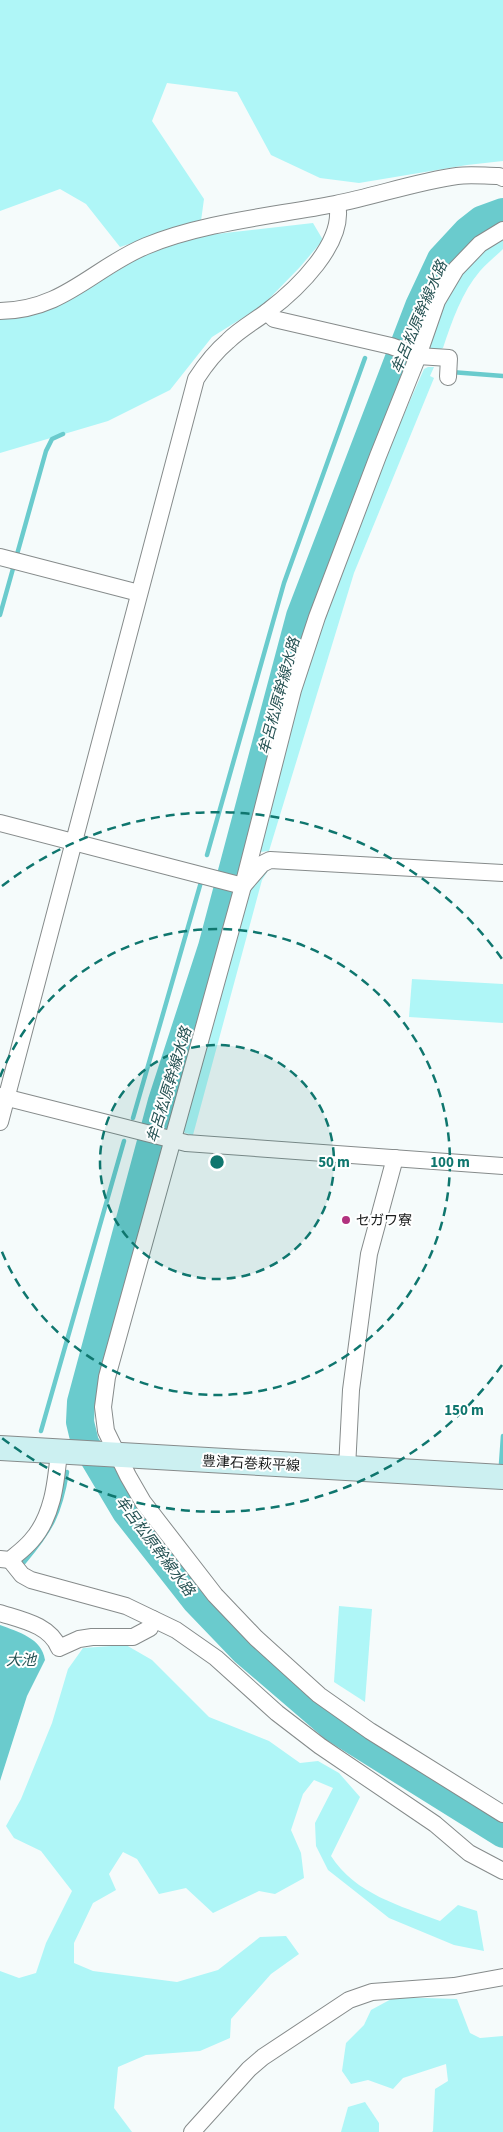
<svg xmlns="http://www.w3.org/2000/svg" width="503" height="2132" font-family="'Source Sans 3','Noto Sans JP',sans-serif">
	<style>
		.green { fill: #aff6f7 }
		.water { fill: #6acbcd }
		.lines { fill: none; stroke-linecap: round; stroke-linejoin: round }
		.stream { stroke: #6acbcd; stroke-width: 4.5 }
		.river { stroke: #6acbcd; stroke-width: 28 }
		.street-casing { stroke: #868b8b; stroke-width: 18 }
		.secondary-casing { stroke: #868b8b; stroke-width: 26 }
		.street { stroke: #fff; stroke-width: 16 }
		.secondary { stroke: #ccf0f1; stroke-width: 24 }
		.ring { fill: none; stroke: #0f766e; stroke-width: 2.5; stroke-dasharray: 9 6 }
		.poi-dot { fill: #b2327f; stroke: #fff; stroke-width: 2 }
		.labels { text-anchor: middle; stroke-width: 4; stroke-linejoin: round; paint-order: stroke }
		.poi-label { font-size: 14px; fill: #181a1a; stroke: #fff; text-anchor: start }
		.street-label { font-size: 14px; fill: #181a1a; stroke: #fff }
		.water-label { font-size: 15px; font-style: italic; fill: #275354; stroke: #fff }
		.centre { fill: #0f766e; stroke: #fff; stroke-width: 2.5 }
		.ring-label { font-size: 15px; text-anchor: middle; font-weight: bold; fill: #0f766e; stroke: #fff; stroke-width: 4; stroke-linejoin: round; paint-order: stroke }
	</style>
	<rect width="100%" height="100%" fill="#f5fbfb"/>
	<g class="green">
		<polygon points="0,0 503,0 503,161 467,165 359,183 320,178 271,155 237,92 167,83 152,121 204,199 201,221 120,247 86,204 60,189 0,211"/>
		<polygon points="313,223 323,240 300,267 263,305 212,337 170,390 108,421 0,453 0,317 27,314 91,287 140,257 198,236"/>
		<path d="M503 235V249C496 256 487 263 480 271 462 292 452 321 443 348L435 352 426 348C438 315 452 280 478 254 485 247 495 241 503 235Z"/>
		<path d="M428 367H434L430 376 434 378 354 573 269 851 260 852 258 847C277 774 296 701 320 629 349 541 386 454 424 369Z"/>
		<polygon points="271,866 262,880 193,1135 185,1133 182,1129 247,890"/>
		<polygon points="412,979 503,984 503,1023 409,1017"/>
		<polygon points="339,1606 372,1609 365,1702 334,1682"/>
		<path d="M126 1645 152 1660 209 1717 269 1741 300 1763 318 1761 339 1773 360 1797 331 1856C355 1894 401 1906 440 1921L458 1905 477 1911 484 1951 454 1945 389 1918 328 1870 316 1846 315 1823 333 1788 314 1780 303 1794 291 1830 301 1853 304 1878 275 1894 259 1891 213 1913 186 1888 159 1894 137 1859 123 1852 109 1874 116 1890 93 1903 74 1943V1963L93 1971 177 1982 218 1970 260 1937 286 1936 299 1954 271 1974 231 2019 230 2038 200 2051 146 2055 118 2067 114 2108 132 2132H0V1971L19 1978 36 1973 46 1943 72 1891 41 1851 14 1838 6 1826 21 1799 52 1723 68 1669 83 1648Z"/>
		<polygon points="395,1997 457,1999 470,2033 480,2038 503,2036 503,2132 432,2132 433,2131 435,2089 448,2081 446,2064 403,2078 393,2089 368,2080 351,2084 342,2071 346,2043 364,2025 371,2010"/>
		<polygon points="365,2102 379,2123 379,2132 341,2132 348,2107"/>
	</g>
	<path class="water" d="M0 1625C18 1632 42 1638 45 1660L27 1696 0 1781Z"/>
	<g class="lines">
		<g class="stream">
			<polyline points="451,372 503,376"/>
			<polyline points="0,615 46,451 52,439 63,434"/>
			<polyline points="207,855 284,583 365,358"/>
			<polyline points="133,1118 201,882"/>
			<polyline points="41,1431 124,1141"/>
			<polyline points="501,1464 503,1436"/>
			<path d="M24 1562C51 1530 60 1514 67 1472"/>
		</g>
		<polyline class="river" points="503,212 481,220 467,231 441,259 419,306 300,616 212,947 162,1101 81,1402 80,1422 85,1443 126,1512 196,1601 244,1651 335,1729 503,1834"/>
		<g class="street-casing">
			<g id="street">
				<polyline points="503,230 480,244 456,269 437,301 418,356 378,456 317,617 293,690 243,886 107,1377 103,1407 106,1431 128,1476 143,1502 215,1595 256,1638 319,1695 370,1731 503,1814"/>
				<path d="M0 311C64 310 93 268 146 246 204 222 274 216 335 204 376 196 415 182 457 176 470 174 485 176 499 176L503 178"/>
				<polyline points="267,312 274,319 391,346 418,356 449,358 448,377"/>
				<polyline points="0,557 139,593"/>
				<polyline points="0,823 243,886 262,864 270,860 503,873"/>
				<polyline points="0,1096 186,1143 503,1166"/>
				<path d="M0 1122 196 379C205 365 215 352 228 341 240 329 255 321 268 311 296 290 346 243 337 204"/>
				<polyline points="347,1468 351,1390 369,1254 395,1158"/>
				<path d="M0 1559 10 1560C17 1554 25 1548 31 1541 53 1517 56 1482 59 1452"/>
				<polyline points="10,1560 22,1575 31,1580 126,1606 176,1630 216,1658 277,1713 320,1746 435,1824 469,1853 503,1871"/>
				<path d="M0 1613C22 1620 50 1625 59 1648L79 1639 92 1637H133L150 1628 153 1619"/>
				<polyline points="192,2132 249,2069 263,2057 349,2000 372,1992 454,1986 503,1977"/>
			</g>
		</g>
		<g class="secondary-casing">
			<polyline id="secondary" points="0,1448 503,1477"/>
		</g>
		<use href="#street" class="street"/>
		<use href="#secondary" class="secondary"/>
	</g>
	<circle cx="217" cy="1162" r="117" fill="#0f766e" fill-opacity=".12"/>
	<g class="ring">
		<circle cx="217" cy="1162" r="117"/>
		<path d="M0 1077A233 233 0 1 1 0 1247"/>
		<path d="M502 1365A350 350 0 0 1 2 1438M2 886A350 350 0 0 1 502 959"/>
	</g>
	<circle class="poi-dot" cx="346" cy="1220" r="5"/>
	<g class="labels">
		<g class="poi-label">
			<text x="356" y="1225">セガワ寮</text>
		</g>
		<g class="street-label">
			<text transform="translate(251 1463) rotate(3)" y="5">豊津石巻萩平線</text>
		</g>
		<g class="water-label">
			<text transform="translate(419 317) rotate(-67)" y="5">牟呂松原幹線水路</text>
			<text transform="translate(279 696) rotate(-75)" y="5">牟呂松原幹線水路</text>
			<text transform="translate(169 1085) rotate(-73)" y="5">牟呂松原幹線水路</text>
			<text transform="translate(155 1546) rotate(53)" y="5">牟呂松原幹線水路</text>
			<text x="21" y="1665">大池</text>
		</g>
	</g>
	<circle cx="217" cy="1162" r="8" class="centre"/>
	<g class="ring-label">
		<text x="334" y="1167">50 m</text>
		<text x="450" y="1167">100 m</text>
		<text x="464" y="1415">150 m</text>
	</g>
</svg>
